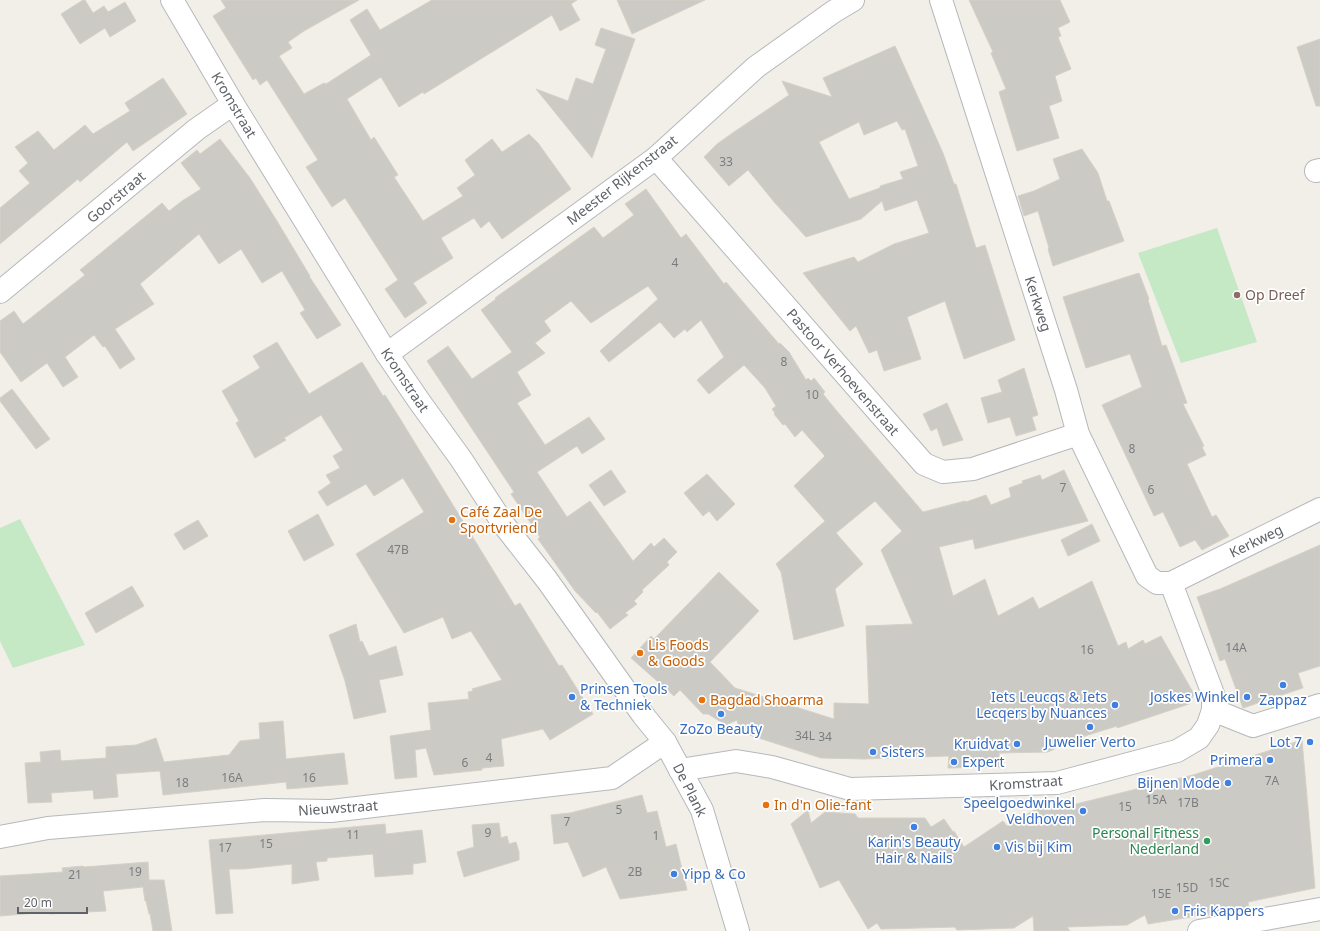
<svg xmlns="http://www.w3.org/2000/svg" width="1320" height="931" font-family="'Noto Sans',sans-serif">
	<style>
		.green { fill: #c5e8c5 }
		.building { fill: #cccac5; stroke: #d6d1c6; fill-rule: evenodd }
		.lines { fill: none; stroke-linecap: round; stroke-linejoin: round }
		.minor-casing { stroke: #b5b8bc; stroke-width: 24 }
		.minor { stroke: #fff; stroke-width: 22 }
		.education-dot { fill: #8d6e63; stroke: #fff; stroke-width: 1.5 }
		.food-dot { fill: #e8710a; stroke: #fff; stroke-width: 1.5 }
		.shop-dot { fill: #3f7fe0; stroke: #fff; stroke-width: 1.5 }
		.leisure-dot { fill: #2e9e5b; stroke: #fff; stroke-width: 1.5 }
		.labels { text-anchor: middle; stroke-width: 3.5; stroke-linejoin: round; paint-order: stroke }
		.number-label { font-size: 12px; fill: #7a7d7f }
		.street-label { font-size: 14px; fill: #5f6368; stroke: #fff }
		.education-label { font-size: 14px; fill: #785e54; stroke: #fff; text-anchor: start }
		.food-label { font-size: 14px; fill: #c56008; stroke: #fff; text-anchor: start }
		.shop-label { font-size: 14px; fill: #366cbe; stroke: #fff; text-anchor: end }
		.leisure-label { font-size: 14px; fill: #27864d; stroke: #fff; text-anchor: end }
	</style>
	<rect width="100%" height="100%" fill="#f1efe8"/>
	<g class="green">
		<polygon points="1217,228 1257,342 1181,363 1138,253"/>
		<polygon points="20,519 85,645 13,668 0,641 0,528"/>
	</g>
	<g class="building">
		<polygon points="83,0 85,0 93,13 104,6 108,12 125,2 136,21 110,37 105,28 80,44 61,14"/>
		<polygon points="221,0 359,0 304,31 288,42 292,48 279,56 304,94 324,83 326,84 371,55 350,20 367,9 380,30 432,0 577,0 571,4 580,20 560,31 552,15 424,94 423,92 399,107 381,77 347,99 371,140 374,137 398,175 394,177 423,221 463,196 457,188 475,175 465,160 492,139 502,152 529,134 538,143 571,189 502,239 489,221 481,228 474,218 441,238 453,258 413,283 427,303 405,318 385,289 398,280 345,198 332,207 306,167 318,160 267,80 260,85 256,78 253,80 213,16 226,8"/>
		<polygon points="617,0 705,0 632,34"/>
		<polygon points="969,0 1060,0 1070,22 1058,28 1061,36 1058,37 1071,69 1055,76 1062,101 1049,106 1059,138 1017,151 999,92 1006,89 991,53 993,52"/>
		<polygon points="601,28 635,39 592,158 536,89 568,101 576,78 593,84 606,49 595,45"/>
		<polygon points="1320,39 1320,106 1316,106 1297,47"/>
		<path d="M895 46 943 153 954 184H956L976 248 985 245 1015 340 964 359 945 301 907 317 921 359 884 371 877 350 869 353 856 326 850 331 803 273 854 257 858 262 894 244 929 233 917 200 885 211 882 201 861 219 806 237 775 203 748 170 729 186 704 157 717 144 734 132 789 95 782 81 832 97 823 78ZM897 121 902 130 905 129 918 166 900 172 903 179 880 186V188L849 199 819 142 859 122 864 135Z"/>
		<polygon points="163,78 187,114 133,151 127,142 80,182 78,179 0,244 0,208 30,183 19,171 28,163 15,147 38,131 54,150 85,125 93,134 130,111 125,103"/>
		<polygon points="220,139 250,178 277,221 310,276 309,276 341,325 317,339 300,313 305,310 282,271 262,283 241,249 219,264 199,234 140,284 154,304 115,329 135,359 120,369 105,346 103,347 94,335 65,357 78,377 63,387 47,363 21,382 0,352 0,321 14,311 23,324 85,275 80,270 162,203 169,211 182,201 201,189 181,163 197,150 200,154"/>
		<polygon points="1082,149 1098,173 1107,201 1109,201 1124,241 1053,266 1048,249 1049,248 1038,211 1024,216 1018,196 1034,191 1060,179 1053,159"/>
		<polygon points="646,189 681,238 686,234 724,284 726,282 779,344 780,343 789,352 806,380 808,378 811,381 814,378 825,392 823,394 836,410 923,512 965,501 966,502 986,495 991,505 1011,497 1009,488 1023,483 1022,481 1040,475 1042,480 1064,470 1088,521 975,549 973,539 939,547 953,596 985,579 998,616 1033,597 1039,609 1092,581 1118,646 1126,642 1128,649 1143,640 1145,644 1161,636 1194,694 1189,704 1117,728 1117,726 1088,735 1061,745 1061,746 1048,752 999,753 1000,767 948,768 949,756 864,759 821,758 740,732 737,720 726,725 708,714 703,714 680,690 674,696 631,658 651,636 654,639 719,572 759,611 710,662 735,688 834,719 834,703 869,704 866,626 913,624 881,550 902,531 875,501 836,533 863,564 835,589 844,626 794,640 781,572 776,564 825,521 794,486 825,456 802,430 795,437 785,424 783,425 774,414 775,413 772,409 776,406 765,388 744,365 709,394 697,380 724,357 701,320 687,332 685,329 674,338 660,322 609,362 600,351 658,299 648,286 591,323 571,301 544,321 551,331 535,343 545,353 517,372 531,395 517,403 545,445 589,417 605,439 582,454 577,446 537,472 567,517 590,501 633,561 651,543 654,547 664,538 677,552 667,562 669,565 642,590 643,592 634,601 637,604 625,613 628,615 610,629 597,612 596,613 575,591 538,539 540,537 511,494 514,492 427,361 448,346 472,379 512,352 481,310 496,299 495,298 594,227 603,238 634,215 625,204"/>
		<polygon points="1139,273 1149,299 1148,300 1162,346 1166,345 1187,403 1183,404 1204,446 1202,447 1206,455 1187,464 1212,517 1216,515 1229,536 1202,550 1195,540 1180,547 1163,512 1154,516 1102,405 1142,387 1130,354 1086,368 1063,297"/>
		<polygon points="277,342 309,394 362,362 383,396 385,395 399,417 515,606 520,603 559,666 562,665 593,714 550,740 543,729 501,739 504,766 482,768 482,770 434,775 426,748 415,750 417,777 395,779 390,736 431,730 428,703 469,699 468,692 473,691 472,689 502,680 471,631 452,639 443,617 404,633 356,554 424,512 403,478 374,496 366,484 327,506 318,492 331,483 326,475 340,468 333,456 343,450 321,415 284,438 286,440 255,458 236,423 239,421 222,391 260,368 253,356"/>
		<polygon points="1024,368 1038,415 1032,417 1036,430 1016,436 1010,417 988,423 981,398 1002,392 998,380"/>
		<polygon points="12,389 50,439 36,449 0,401 0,398"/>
		<polygon points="947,403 963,440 943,446 937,428 931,431 923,414"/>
		<polygon points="611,470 626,492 604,506 589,485"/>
		<polygon points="707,474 735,504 717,521 709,511 703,516 684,493"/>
		<polygon points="318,514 334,545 304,561 288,531"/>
		<polygon points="198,520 208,536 184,550 174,534"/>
		<polygon points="1092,524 1100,541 1068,556 1061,540"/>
		<polygon points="1320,545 1320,666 1298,673 1303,688 1243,708 1225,659 1220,661 1197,597 1220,589"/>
		<polygon points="132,586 144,606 96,633 85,613"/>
		<polygon points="356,624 360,642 362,641 369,656 396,646 403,675 379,680 386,712 354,719 345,681 329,635"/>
		<polygon points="283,721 286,759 344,753 348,784 287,789 286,782 163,795 160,771 116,774 118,797 94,799 93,790 51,793 52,802 28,803 25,763 41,762 40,752 60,750 61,761 106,758 106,747 136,745 156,738 164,762 229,755 240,741 260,739 259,723"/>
		<polygon points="1302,740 1315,888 1248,902 1249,909 1209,916 1209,914 1148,924 1145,915 1127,925 1067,927 1070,931 1034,931 1033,916 1014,928 957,930 955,927 881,929 877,923 868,929 839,880 820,888 791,824 808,810 811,823 825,812 855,814 858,818 925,818 931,827 944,819 953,832 954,831 964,847 1003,821 1007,826 1048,802 1052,810 1193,775"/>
		<polygon points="642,795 647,813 657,811 666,847 676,844 687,890 620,899 606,867 583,877 568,842 554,844 551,815 570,813"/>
		<polygon points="499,823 501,838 507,836 509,844 516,842 519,852 519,860 464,877 457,852 474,847 472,825"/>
		<polygon points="385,824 386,834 422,830 426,862 413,864 413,874 375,877 373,854 327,858 327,861 316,862 319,880 292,884 292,864 244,869 229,869 233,913 216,914 209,840"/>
		<polygon points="148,862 149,880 164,880 172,931 153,931 150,914 149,914 146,901 145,901 143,887 103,891 106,911 50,914 50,912 0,916 0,876 63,872 62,868 83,866 84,867"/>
	</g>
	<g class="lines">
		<g class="minor-casing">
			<g id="minor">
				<polyline points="172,0 233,104 387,354 419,401 461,459 504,525 547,580 643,715 665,742 702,810 738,931"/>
				<polyline points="941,0 1066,390 1078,434 1147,576 1157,583 1171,583 1320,509"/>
				<polyline points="656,158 924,464 943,472 973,469 1078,434"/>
				<polyline points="1316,171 1320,170"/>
				<polyline points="0,292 197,129 233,104"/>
				<polyline points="387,354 656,158 756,67 833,12 853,0"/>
				<polyline points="1213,710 1253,726 1320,705"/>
				<polyline points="680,770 736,761 772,767 850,789 1057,783 1177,751 1199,738 1208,725 1213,710 1213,694 1171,583"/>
				<polyline points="0,837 48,828 265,810 331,811 612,778 665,742"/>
				<polyline points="1199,931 1320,909"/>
			</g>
		</g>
		<use href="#minor" class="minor"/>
	</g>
	<circle class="education-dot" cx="1237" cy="295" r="4"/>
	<g class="food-dot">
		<circle cx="452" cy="520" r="4"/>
		<circle cx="640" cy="653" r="4"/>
		<circle cx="702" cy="700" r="4"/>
		<circle cx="766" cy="805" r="4"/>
	</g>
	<g class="shop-dot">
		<circle cx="1283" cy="685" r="4"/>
		<circle cx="572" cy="697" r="4"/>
		<circle cx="1247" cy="697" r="4"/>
		<circle cx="1115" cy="705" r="4"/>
		<circle cx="721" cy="714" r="4"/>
		<circle cx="1090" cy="727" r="4"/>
		<circle cx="1310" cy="742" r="4"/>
		<circle cx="1017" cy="744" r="4"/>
		<circle cx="873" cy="752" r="4"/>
		<circle cx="1270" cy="760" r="4"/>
		<circle cx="954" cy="762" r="4"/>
		<circle cx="1228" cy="783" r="4"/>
		<circle cx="1083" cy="811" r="4"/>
		<circle cx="914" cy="827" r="4"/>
		<circle cx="997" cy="847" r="4"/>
		<circle cx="674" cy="874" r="4"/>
		<circle cx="1175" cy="911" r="4"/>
	</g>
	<circle class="leisure-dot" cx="1207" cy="841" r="4"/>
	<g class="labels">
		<g class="number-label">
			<text x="726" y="166">33</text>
			<text x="675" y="267">4</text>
			<text x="784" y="366">8</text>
			<text x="812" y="399">10</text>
			<text x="1132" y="453">8</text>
			<text x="1063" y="492">7</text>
			<text x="1151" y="494">6</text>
			<text x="398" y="554">47B</text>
			<text x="1236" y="652">14A</text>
			<text x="1087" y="654">16</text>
			<text x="805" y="740">34L</text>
			<text x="825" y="741">34</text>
			<text x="489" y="762">4</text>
			<text x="465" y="767">6</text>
			<text x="232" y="782">16A</text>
			<text x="309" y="782">16</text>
			<text x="1272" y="785">7A</text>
			<text x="182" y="787">18</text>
			<text x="1156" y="804">15A</text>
			<text x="1188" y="807">17B</text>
			<text x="1125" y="811">15</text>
			<text x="619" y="814">5</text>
			<text x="567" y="826">7</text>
			<text x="488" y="837">9</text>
			<text x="353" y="839">11</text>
			<text x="656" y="840">1</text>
			<text x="266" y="848">15</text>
			<text x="225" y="852">17</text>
			<text x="135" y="876">19</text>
			<text x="635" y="876">2B</text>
			<text x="75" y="879">21</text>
			<text x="1219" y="887">15C</text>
			<text x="1187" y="892">15D</text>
			<text x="1161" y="898">15E</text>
		</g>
		<g class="street-label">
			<text transform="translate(234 105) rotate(59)" y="5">Kromstraat</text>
			<text transform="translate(622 180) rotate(-38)" y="5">Meester Rijkenstraat</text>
			<text transform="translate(116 197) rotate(-40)" y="5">Goorstraat</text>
			<text transform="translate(1038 304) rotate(72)" y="5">Kerkweg</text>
			<text transform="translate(843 372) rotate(49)" y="5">Pastoor Verhoevenstraat</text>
			<text transform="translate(405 380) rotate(56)" y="5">Kromstraat</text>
			<text transform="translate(1256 541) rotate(-26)" y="5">Kerkweg</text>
			<text transform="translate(1026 783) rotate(-4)" y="5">Kromstraat</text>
			<text transform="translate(690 790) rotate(63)" y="5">De Plank</text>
			<text transform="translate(338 808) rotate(-4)" y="5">Nieuwstraat</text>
		</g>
		<g class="education-label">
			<text x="1245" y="300">Op Dreef</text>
		</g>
		<g class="food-label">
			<text x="460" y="517">Café Zaal De<tspan x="460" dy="16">Sportvriend</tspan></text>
			<text x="648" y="650">Lis Foods<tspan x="648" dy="16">&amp; Goods</tspan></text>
			<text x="710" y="705">Bagdad Shoarma</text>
			<text x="774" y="810">In d'n Olie-fant</text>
		</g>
		<g class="shop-label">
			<text x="580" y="694" text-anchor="start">Prinsen Tools<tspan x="580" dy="16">&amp; Techniek</tspan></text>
			<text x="1107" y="702">Iets Leucqs &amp; Iets<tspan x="1107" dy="16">Lecqers by Nuances</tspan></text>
			<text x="1239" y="702">Joskes Winkel</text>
			<text x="1283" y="705" text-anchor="middle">Zappaz</text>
			<text x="721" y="734" text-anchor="middle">ZoZo Beauty</text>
			<text x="1090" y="747" text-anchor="middle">Juwelier Verto</text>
			<text x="1302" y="747">Lot 7</text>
			<text x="1009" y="749">Kruidvat</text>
			<text x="881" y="757" text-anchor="start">Sisters</text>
			<text x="1262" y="765">Primera</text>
			<text x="962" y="767" text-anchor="start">Expert</text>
			<text x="1220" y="788">Bijnen Mode</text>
			<text x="1075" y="808">Speelgoedwinkel<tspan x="1075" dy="16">Veldhoven</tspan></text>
			<text x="914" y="847" text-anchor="middle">Karin's Beauty<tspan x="914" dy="16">Hair &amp; Nails</tspan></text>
			<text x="1005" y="852" text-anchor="start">Vis bij Kim</text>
			<text x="682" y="879" text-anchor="start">Yipp &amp; Co</text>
			<text x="1183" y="916" text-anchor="start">Fris Kappers</text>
		</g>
		<g class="leisure-label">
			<text x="1199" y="838">Personal Fitness<tspan x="1199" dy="16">Nederland</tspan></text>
		</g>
	</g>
	<path d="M18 907v6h69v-6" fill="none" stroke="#5f6368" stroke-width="2"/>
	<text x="24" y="907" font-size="12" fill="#5f6368" stroke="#ffffff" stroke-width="3" paint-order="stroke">20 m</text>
</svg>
